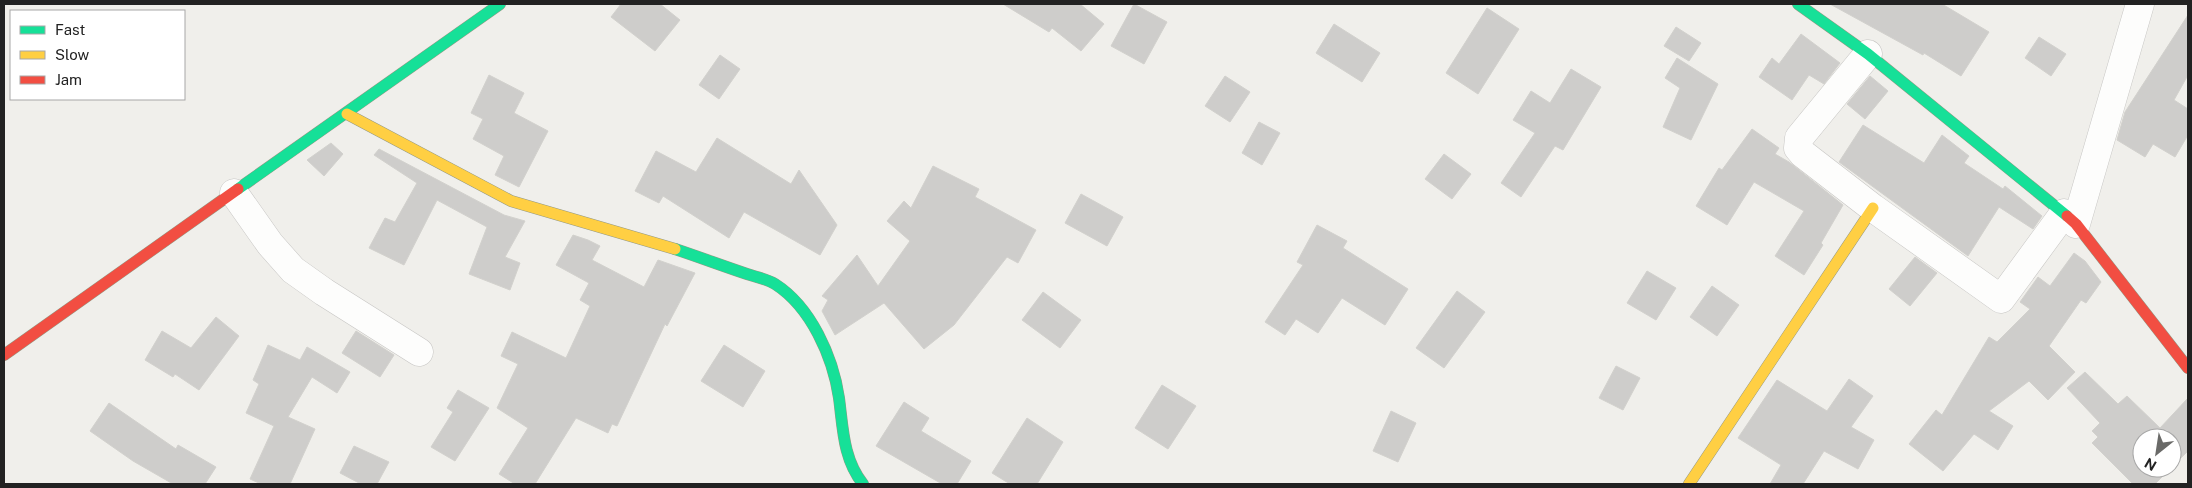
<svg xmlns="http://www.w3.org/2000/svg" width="2192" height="488" font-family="'Public Sans',sans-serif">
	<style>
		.building { fill: #cecdcb; stroke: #d2d1cd }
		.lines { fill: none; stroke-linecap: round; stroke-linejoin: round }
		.street-casing { stroke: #c6c5c3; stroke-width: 29 }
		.fast-casing { stroke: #949984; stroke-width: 12 }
		.slow-casing { stroke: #949984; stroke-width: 12 }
		.jam-casing { stroke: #949984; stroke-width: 12 }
		.street { stroke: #fdfdfc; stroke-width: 28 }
		.fast { stroke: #16e098; stroke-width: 11 }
		.slow { stroke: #ffcf43; stroke-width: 11 }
		.jam { stroke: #f24e42; stroke-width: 11 }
	</style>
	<rect width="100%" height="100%" fill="#f0efeb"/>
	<g class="building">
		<polygon points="621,4 660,4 680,20 655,51 611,17"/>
		<polygon points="1003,4 1080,4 1104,24 1081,51 1052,28 1049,32"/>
		<polygon points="1134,4 1167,22 1144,64 1111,46"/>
		<polygon points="1830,4 1942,4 1989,32 1961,76 1924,53 1923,55"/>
		<polygon points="1487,8 1519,29 1478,94 1446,73"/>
		<polygon points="2188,15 2188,75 2174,100 2188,109 2188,135 2175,157 2153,144 2145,157 2117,140 2125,112"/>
		<polygon points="1334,24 1380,53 1362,82 1316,53"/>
		<polygon points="1676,27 1701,43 1689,61 1664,46"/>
		<polygon points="1801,34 1840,63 1824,84 1809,75 1792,100 1759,77 1772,58 1779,64"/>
		<polygon points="2039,37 2066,54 2051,76 2025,58"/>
		<polygon points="720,55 740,69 719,99 699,85"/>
		<polygon points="1677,58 1718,84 1691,140 1663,127 1680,88 1665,78"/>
		<polygon points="1571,69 1601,87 1563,150 1555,146 1521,197 1501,183 1535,133 1513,120 1531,91 1550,103"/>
		<polygon points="489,75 524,93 514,113 548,131 519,187 495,175 504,156 473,139 483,119 471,113"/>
		<polygon points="1225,76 1250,92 1230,122 1205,106"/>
		<polygon points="1870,76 1888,91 1865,119 1847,104"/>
		<polygon points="1259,122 1280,133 1262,165 1242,153"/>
		<polygon points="1863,125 1924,163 1942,135 1969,156 1964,163 2003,189 2005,186 2042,216 2033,229 1999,207 1968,256 1839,162"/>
		<polygon points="1752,129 1779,148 1775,154 1789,162 1843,205 1821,243 1823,245 1804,275 1775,256 1804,211 1754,182 1727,225 1696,206 1719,168 1722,170"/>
		<polygon points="717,138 791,184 799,170 837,225 820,255 744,212 729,238 663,196 659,203 635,191 656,151 696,172"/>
		<polygon points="331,143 343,154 324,176 307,160"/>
		<polygon points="379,149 504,215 525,221 505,257 520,263 510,290 469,274 487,227 437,200 404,265 369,248 385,218 395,222 417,183 374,155"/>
		<polygon points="1444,154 1471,174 1452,199 1425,179"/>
		<polygon points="933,166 979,189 975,197 1036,230 1018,263 1007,257 954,325 924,349 884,303 835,335 822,311 828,300 822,296 857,255 878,286 910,241 887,221 904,201 911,208"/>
		<polygon points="1081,194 1123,217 1107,246 1065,223"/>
		<polygon points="1317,225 1347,241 1343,248 1408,289 1385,325 1342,298 1318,333 1296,319 1285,335 1265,322 1303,265 1297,262"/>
		<polygon points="573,235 588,240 600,246 592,260 644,287 658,260 695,273 667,326 665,324 617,426 612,424 608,433 576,418 535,484 515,484 499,474 528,428 497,408 518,364 501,356 512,332 566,358 590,306 580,300 589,283 556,265"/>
		<polygon points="2074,253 2085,261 2101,282 2086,303 2081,300 2049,346 2075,372 2048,400 2029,381 1989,411 2013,426 1998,450 1974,434 1943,471 1909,444 1936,410 1942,415 1989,337 1997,342 2030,309 2020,302 2038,277 2050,286"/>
		<polygon points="1915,257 1937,273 1910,306 1889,289"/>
		<polygon points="1647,271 1676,288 1656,320 1627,303"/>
		<polygon points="1712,286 1739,305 1717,336 1690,317"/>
		<polygon points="1457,291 1485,312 1444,368 1416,348"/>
		<polygon points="1043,292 1081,320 1060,348 1022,320"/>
		<polygon points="216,317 239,336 199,390 175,374 173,377 145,360 162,331 191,348"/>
		<polygon points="356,331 394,355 380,377 342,353"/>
		<polygon points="268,345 300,360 307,347 350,372 337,393 312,377 288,417 315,429 290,484 261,484 250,479 274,426 246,413 259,384 253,380"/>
		<polygon points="724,345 765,371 743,407 701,381"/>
		<polygon points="1616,366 1640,378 1623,410 1599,398"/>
		<polygon points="2085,372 2118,404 2127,396 2160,428 2188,398 2188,451 2172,467 2172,438 2142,438 2142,468 2171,468 2155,484 2133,484 2092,443 2098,437 2092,431 2100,423 2067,388"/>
		<polygon points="1849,379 1873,396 1851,427 1874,440 1858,469 1824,451 1803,484 1770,484 1781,465 1738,438 1777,380 1827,411"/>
		<polygon points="1162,385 1196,406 1168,449 1135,428"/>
		<polygon points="458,390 489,408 455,461 431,447 453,412 447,408"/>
		<polygon points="904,402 929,418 921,431 971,461 957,484 942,484 876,446"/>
		<polygon points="109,403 176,449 178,445 216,467 205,484 173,484 133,461 90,431"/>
		<polygon points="1391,411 1416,423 1398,462 1373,451"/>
		<polygon points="1027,418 1063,442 1037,484 1010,484 992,473"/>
		<polygon points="354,446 389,462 377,484 361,484 340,473"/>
	</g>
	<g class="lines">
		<g class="street-casing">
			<g id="street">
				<polyline points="1868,54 1799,138 1798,148 1803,154 1873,208 2001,299 2064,213"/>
				<polyline points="234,193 270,244 293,270 324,292 419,352"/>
				<polyline points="2076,224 2140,4"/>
			</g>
		</g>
		<g class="fast-casing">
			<g id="fast">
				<polyline points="1798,4 1868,54 2067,216"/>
				<polyline points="238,189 500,4"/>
				<path d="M675 249C699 257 723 266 747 274 756 277 767 279 775 284 811 307 833 357 839 398 843 428 843 459 863 484"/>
			</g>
		</g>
		<g class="slow-casing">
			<g id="slow">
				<polyline points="347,114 511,201 675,249"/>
				<polyline points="1689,484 1873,208"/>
			</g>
		</g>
		<g class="jam-casing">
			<g id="jam">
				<polyline points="2067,216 2076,224 2188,368"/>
				<polyline points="4,355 238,189"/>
			</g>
		</g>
		<use href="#street" class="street"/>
		<use href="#fast" class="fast"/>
		<use href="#slow" class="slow"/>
		<use href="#jam" class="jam"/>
	</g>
	<rect width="2192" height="488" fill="none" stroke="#222222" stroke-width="10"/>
	<rect x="10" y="10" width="175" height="90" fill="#ffffff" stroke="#a7a7a7"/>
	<rect x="20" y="26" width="25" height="8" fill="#16e098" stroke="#a7a7a7"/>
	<text x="55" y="35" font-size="15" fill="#222222">Fast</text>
	<rect x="20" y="51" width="25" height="8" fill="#ffcf43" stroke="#a7a7a7"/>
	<text x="55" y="60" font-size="15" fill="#222222">Slow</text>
	<rect x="20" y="76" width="25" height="8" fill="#f24e42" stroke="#a7a7a7"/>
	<text x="55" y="85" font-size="15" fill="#222222">Jam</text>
	<g transform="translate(2157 453) rotate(210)"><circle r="24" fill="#ffffff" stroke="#a7a7a7"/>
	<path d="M0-4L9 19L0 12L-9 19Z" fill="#6a6a68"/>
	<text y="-8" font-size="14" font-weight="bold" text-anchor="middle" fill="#222222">N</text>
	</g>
</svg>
